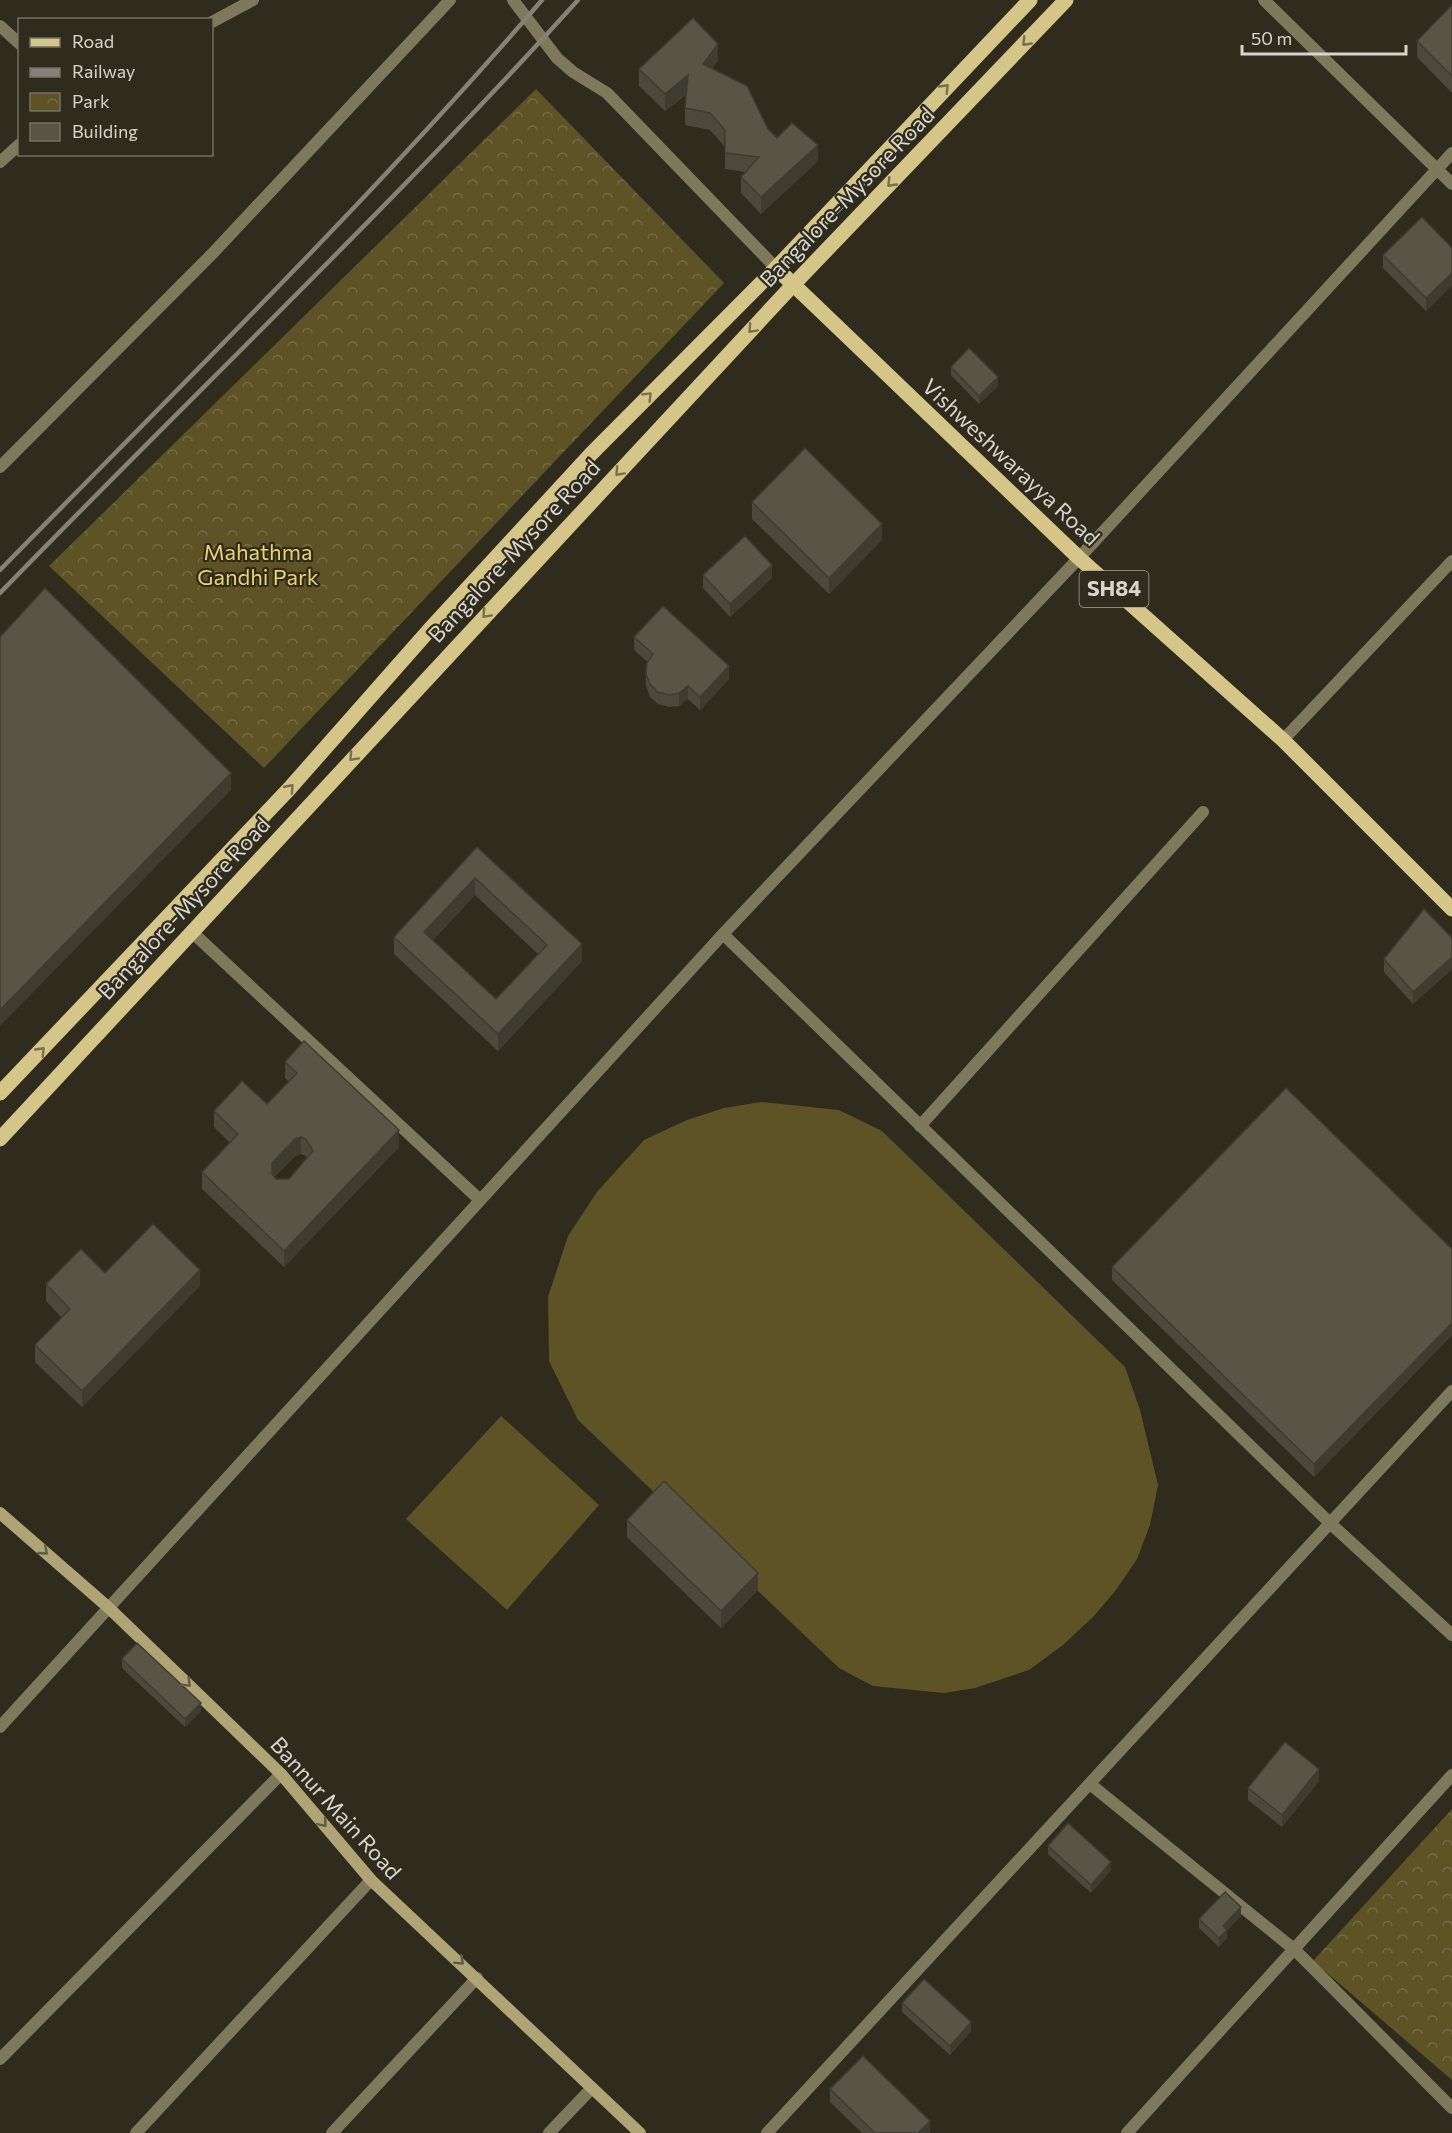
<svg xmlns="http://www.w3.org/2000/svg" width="1452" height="2133" font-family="Commissioner,sans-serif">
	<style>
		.park { fill: url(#park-crowns) }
		.pitch { fill: #5d5325 }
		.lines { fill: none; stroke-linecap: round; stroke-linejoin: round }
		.lane { stroke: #7f795b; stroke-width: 12 }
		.street { stroke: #7f795b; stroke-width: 12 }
		.secondary { stroke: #afa474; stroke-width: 12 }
		.primary { stroke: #d4c687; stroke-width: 15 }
		.rail { stroke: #848276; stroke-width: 4.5 }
		.wall { fill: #4c493c; fill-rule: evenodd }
		.shaded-wall { fill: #3e3c31 }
		.building { fill: #585546; stroke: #3e3c31; stroke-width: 1.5; fill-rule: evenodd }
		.oneway { stroke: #79714d }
		.oneway2 { stroke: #625c40 }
		.labels { text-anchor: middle; stroke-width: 4.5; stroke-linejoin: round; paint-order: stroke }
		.shield { fill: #2f2c1e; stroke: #a5a298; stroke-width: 1.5 }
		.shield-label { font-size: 21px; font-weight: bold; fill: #d7d5cc }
		.street-label { font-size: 22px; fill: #d7d5cc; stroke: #2f2c1e }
		.park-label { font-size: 22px; fill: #ebd46c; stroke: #2f2c1e }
	</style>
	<defs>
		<pattern id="park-crowns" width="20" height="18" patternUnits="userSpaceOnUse" patternTransform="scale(1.5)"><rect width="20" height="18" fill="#5d5325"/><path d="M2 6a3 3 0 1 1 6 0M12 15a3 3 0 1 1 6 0" fill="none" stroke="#746b43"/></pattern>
	</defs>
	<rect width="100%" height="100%" fill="#2f2c1e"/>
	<g class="park">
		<polygon points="536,89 724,283 264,768 49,566"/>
		<polygon points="1452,1809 1452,2080 1313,1961"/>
	</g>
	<g class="pitch">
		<polygon points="761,1102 839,1110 882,1131 1125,1367 1140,1410 1158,1485 1150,1525 1137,1559 1116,1590 1094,1616 1063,1645 1029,1670 975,1688 944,1693 873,1686 839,1668 578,1420 549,1361 548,1297 568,1236 597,1192 644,1140 687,1120 724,1108"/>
		<polygon points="501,1416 599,1505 507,1610 406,1519"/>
	</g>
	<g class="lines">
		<polyline class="lane" points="920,1126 1203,812"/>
		<g class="street">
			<polyline points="513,0 557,58 573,72 607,93 776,268"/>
			<polyline points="1264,0 1452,184"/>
			<polyline points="212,22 253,0"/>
			<polyline points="0,26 20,44"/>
			<polyline points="0,162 20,144"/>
			<polyline points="0,467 212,254 450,0"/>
			<polyline points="1283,740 1452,561"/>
			<polyline points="192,932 480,1200"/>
			<polyline points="723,934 1331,1524 1452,1635"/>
			<polyline points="0,1727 723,934 1079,558 1452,153"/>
			<polyline points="1090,1784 1295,1950 1452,2108"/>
			<polyline points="0,2059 281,1774"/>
			<polyline points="136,2133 371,1880"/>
			<polyline points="332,2133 477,1978"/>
			<polyline points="549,2133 592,2088"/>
			<polyline points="767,2133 1452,1391"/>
			<polyline points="1127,2133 1452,1775"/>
		</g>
		<polyline class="secondary" points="0,1513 109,1608 281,1774 371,1880 640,2133"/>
		<g class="primary">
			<polyline points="776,268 1079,558 1283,740 1452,909"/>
			<polyline points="0,1093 289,789 431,628 591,454 776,268 1030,0"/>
			<polyline points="0,1139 792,286 1066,0"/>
		</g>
		<g class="rail">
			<path d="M0 570C184 382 371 199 542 0"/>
			<path d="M0 593C192 395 393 205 578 0"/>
		</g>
	</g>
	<g class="wall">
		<polygon points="1452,5 1452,93 1417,57 1417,41"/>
		<polygon points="718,61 712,68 768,129 777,138 818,161 761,214 741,193 741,177 745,172 725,169 725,147 710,130 685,125 685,108 687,94 665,111 639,86 639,69"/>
		<polygon points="1452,248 1452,285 1426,311 1383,268 1383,255"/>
		<polygon points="951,367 998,386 979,404 951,375"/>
		<polygon points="752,502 882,540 829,594 752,519"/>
		<polygon points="703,575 772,578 730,617 703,588"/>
		<polygon points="634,637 729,679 700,710 688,699 679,706 669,707 658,704 650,697 646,686 646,674 648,662 634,650"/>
		<path d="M477 847 582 961 498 1051 394 954V937ZM475 895 538 954 496 999 433 940Z"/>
		<polygon points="1452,938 1452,969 1413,1004 1384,972 1384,959"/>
		<path d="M285 1062 399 1147 284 1267 202 1189V1172L230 1143 214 1127V1111L267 1104 289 1082 285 1078ZM301 1154 306 1156 307 1158 289 1179H276L274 1177 295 1156Z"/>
		<polygon points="1452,1249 1452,1335 1314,1477 1112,1280 1112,1267"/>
		<polygon points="105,1273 200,1286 82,1407 35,1362 35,1345 62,1318 46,1301 46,1284"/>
		<polygon points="627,1520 758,1590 721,1628 627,1537"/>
		<polygon points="122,1659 201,1711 185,1727 122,1668"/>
		<polygon points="1319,1781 1282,1827 1248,1800 1248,1788"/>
		<polygon points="1048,1846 1111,1870 1091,1893 1048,1854"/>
		<polygon points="1241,1916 1227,1930 1227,1938 1219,1947 1199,1928 1199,1919"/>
		<polygon points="902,2003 971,2031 950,2055 902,2012"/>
		<polygon points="830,2089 930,2133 862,2133 830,2102"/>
	</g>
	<g class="shaded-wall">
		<polygon points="718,44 718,61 703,80 703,64"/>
		<polygon points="688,75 688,92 665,111 665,94"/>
		<polygon points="818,145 818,161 761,214 761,197"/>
		<polygon points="1452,273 1452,285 1426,311 1426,298"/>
		<polygon points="998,377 998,386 979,404 979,396"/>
		<polygon points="882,524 882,540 829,594 829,578"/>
		<polygon points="772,565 772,578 730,617 730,604"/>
		<polygon points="729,666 729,679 700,710 700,697"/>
		<polygon points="688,686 688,699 679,706 679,693"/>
		<polygon points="231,773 231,790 0,1026 0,1010"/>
		<polygon points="475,878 475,895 424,949 424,932"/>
		<polygon points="582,944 582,961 498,1051 498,1034"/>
		<polygon points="1452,957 1452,969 1413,1004 1413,992"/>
		<polygon points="399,1130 399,1147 284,1267 284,1251"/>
		<polygon points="301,1137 301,1154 295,1156 272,1179 272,1163 295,1139"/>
		<polygon points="200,1270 200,1286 82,1407 82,1391"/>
		<polygon points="1452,1323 1452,1335 1314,1477 1314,1464"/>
		<polygon points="758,1573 758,1590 721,1628 721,1611"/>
		<polygon points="201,1703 201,1711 185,1727 185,1719"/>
		<polygon points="1319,1769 1319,1781 1282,1827 1282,1815"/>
		<polygon points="1111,1862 1111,1870 1091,1893 1091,1885"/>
		<polygon points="1241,1907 1241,1916 1227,1930 1227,1938 1219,1947 1219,1938 1223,1926"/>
		<polygon points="971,2022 971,2031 950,2055 950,2046"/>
		<polygon points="930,2121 930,2133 918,2133"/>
	</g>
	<g class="building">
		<polygon points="1452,5 1452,76 1417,41"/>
		<polygon points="693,18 718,44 703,64 747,86 768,129 777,138 792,123 818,145 761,197 741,177 759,157 725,153 725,130 710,113 685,108 688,75 665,94 639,69"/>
		<polygon points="1422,217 1452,248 1452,273 1426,298 1383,255"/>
		<polygon points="969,348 998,377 979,396 951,367"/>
		<polygon points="805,448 882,524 829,578 752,502"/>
		<polygon points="745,536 772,565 730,604 703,575"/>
		<polygon points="45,588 231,773 0,1010 0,637"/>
		<polygon points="663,606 729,666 700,697 688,686 679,693 669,695 658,692 650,684 646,674 647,663 653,654 634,637"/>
		<path d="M477 847 582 944 498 1034 394 937ZM475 878 547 945 496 999 424 932Z"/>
		<polygon points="1424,909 1452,938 1452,957 1413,992 1384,959"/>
		<path d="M304 1041 399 1130 284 1251 202 1172 238 1134 214 1111 242 1081 267 1104 297 1073 285 1062ZM301 1137 306 1139 313 1151 289 1179H276L272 1174V1163L295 1139Z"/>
		<polygon points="1286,1088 1452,1249 1452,1323 1314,1464 1112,1267"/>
		<polygon points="153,1224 200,1270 82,1391 35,1345 70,1309 46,1284 81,1249 105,1273"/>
		<polygon points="664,1481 758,1573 721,1611 627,1520"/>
		<polygon points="137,1643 201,1703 185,1719 122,1659"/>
		<polygon points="1285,1742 1319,1769 1282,1815 1248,1788"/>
		<polygon points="1068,1823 1111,1862 1091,1885 1048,1846"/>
		<polygon points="1225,1892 1241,1907 1223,1926 1227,1930 1219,1938 1199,1919"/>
		<polygon points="924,1979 971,2022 950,2046 902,2003"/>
		<polygon points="863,2056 930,2121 918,2133 875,2133 830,2089"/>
	</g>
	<defs><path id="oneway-chevron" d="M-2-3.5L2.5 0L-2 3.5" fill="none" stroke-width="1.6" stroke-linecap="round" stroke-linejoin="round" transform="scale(1.5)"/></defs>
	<g class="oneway">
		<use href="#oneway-chevron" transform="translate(1026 42) rotate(134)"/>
		<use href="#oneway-chevron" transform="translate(945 88) rotate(-46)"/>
		<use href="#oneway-chevron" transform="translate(891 183) rotate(134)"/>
		<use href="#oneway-chevron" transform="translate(752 329) rotate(133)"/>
		<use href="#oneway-chevron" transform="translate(648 396) rotate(-45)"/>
		<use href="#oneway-chevron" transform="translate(619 472) rotate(133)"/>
		<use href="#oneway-chevron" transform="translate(486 614) rotate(133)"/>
		<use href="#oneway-chevron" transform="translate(353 757) rotate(133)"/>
		<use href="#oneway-chevron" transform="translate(290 788) rotate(-48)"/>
		<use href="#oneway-chevron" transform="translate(41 1051) rotate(-46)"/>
	</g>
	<g class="oneway2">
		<use href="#oneway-chevron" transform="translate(44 1551) rotate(41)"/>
		<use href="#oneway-chevron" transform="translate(187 1683) rotate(44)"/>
		<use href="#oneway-chevron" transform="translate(323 1823) rotate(50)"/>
		<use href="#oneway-chevron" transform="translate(460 1961) rotate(43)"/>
	</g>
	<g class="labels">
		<rect class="shield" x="1079.5" y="571" width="69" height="36" rx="4.5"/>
		<g class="shield-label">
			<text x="1114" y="596">SH84</text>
		</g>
		<g class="street-label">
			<text transform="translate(847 197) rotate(-46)" y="8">Bangalore-Mysore Road</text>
			<text transform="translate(1011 462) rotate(43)" y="8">Vishweshwarayya Road</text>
			<text transform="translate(514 551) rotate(-47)" y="8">Bangalore-Mysore Road</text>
			<text transform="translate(184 908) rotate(-47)" y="8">Bangalore-Mysore Road</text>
			<text transform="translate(336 1808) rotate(48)" y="8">Bannur Main Road</text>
		</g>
		<g class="park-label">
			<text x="258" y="560">Mahathma<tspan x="258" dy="25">Gandhi Park</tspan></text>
		</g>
	</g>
	<rect x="18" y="18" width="195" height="138" fill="#2f2c1e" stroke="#727064" stroke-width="1.5"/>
	<rect x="30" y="38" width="30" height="9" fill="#d4c687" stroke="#727064" stroke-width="1.5"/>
	<text x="72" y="48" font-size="18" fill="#d7d5cc">Road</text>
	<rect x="30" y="68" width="30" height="9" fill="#848276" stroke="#727064" stroke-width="1.5"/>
	<text x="72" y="78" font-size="18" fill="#d7d5cc">Railway</text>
	<rect x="30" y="93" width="30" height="18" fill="url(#park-crowns)" stroke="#727064" stroke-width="1.5"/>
	<text x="72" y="108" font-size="18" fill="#d7d5cc">Park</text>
	<rect x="30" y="123" width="30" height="18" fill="#585546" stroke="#727064" stroke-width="1.5"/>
	<text x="72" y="138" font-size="18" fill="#d7d5cc">Building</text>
	<path d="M1242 45v9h164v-9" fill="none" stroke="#d7d5cc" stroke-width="3"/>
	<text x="1251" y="45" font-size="18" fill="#d7d5cc" stroke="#2f2c1e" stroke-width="4.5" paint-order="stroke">50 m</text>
</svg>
